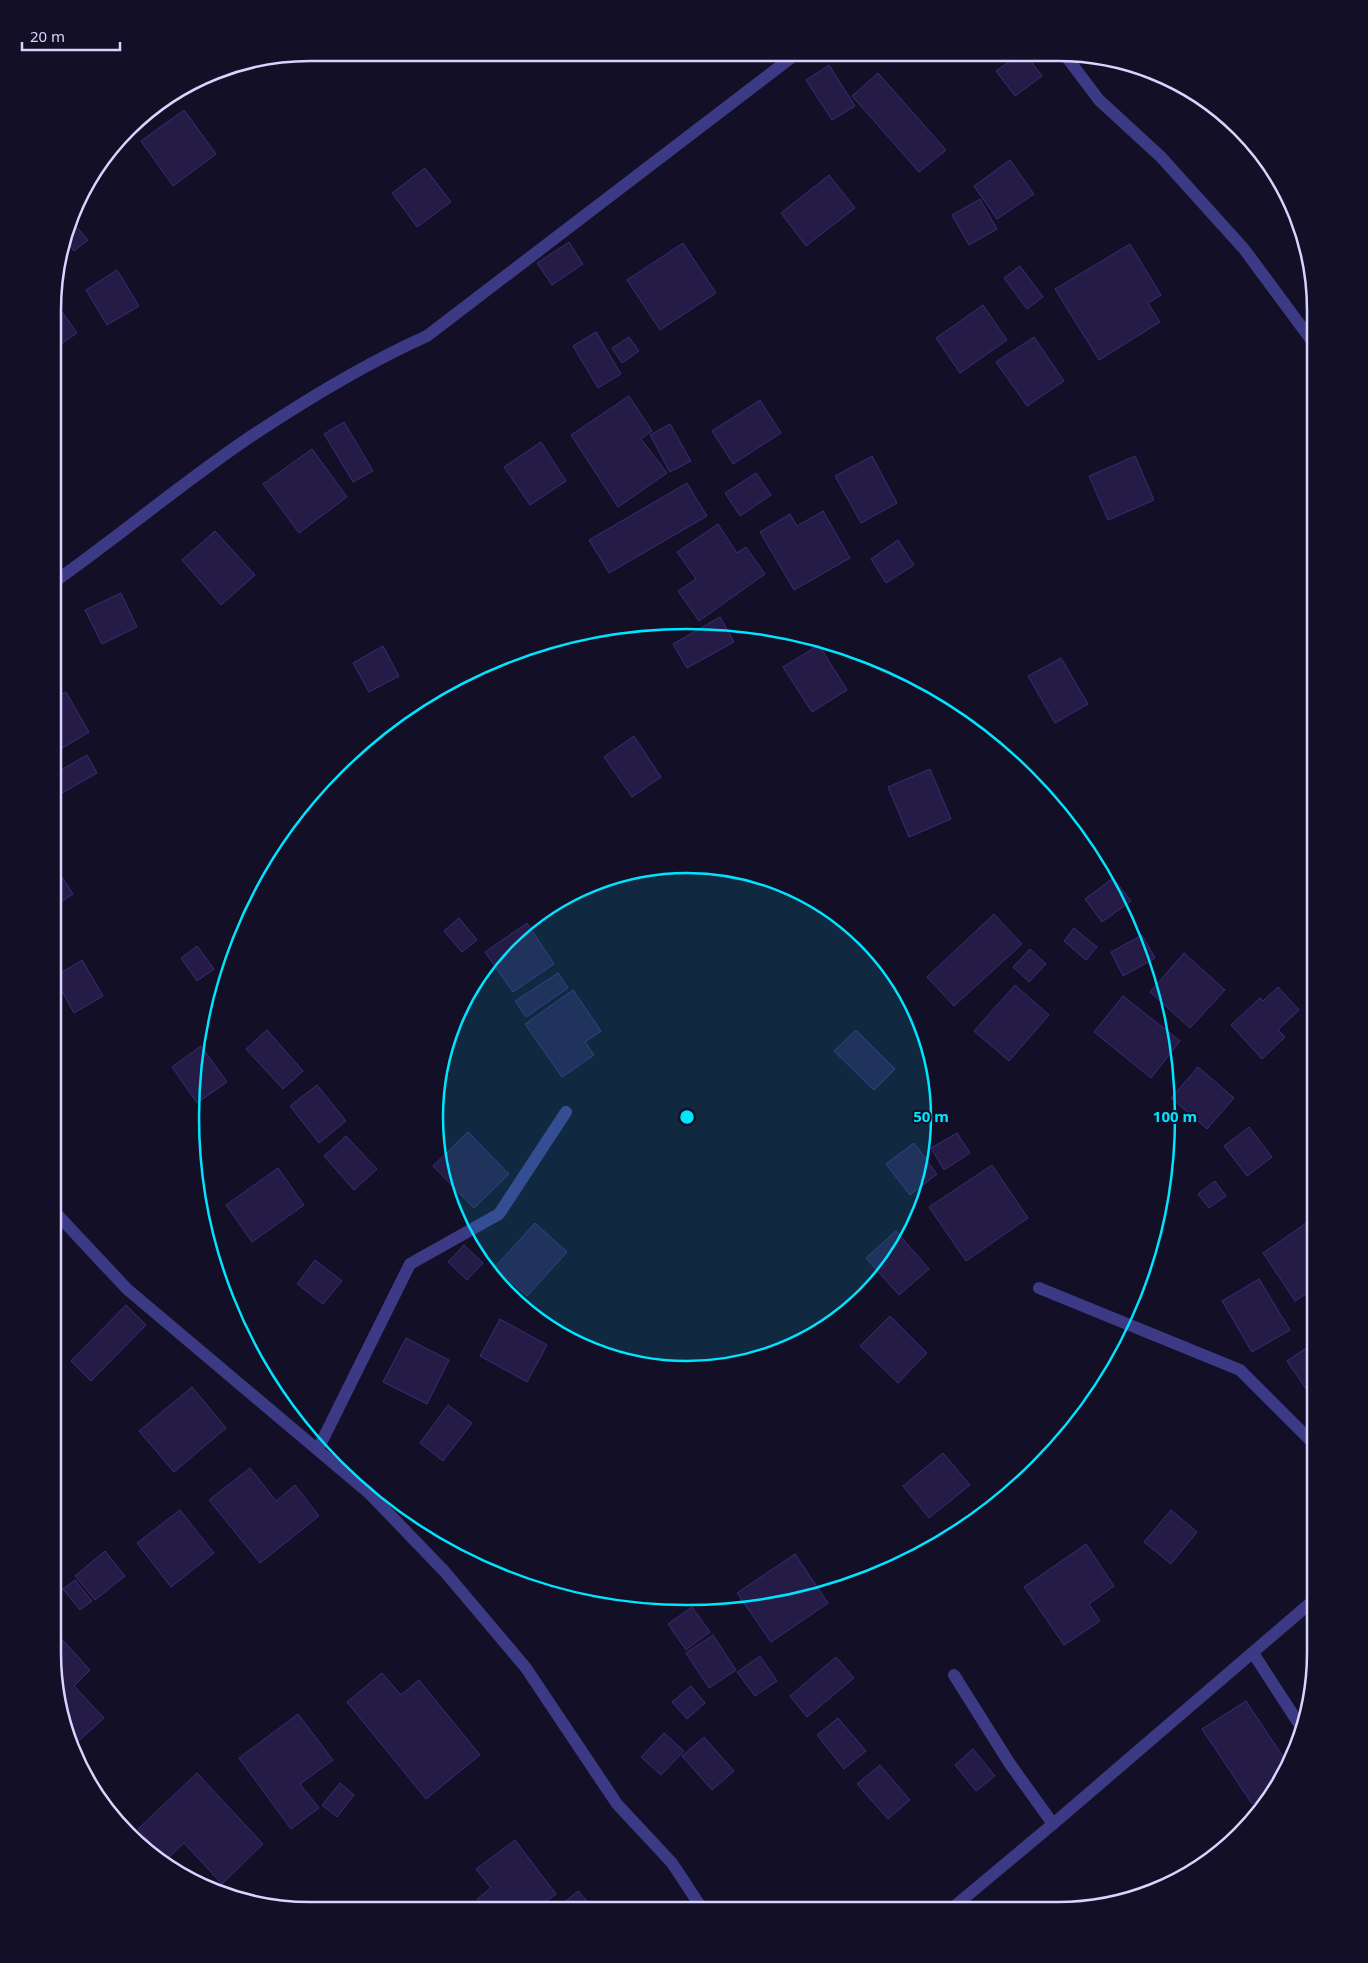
<svg xmlns="http://www.w3.org/2000/svg" width="1368" height="1963" font-family="'Noto Sans',sans-serif">
	<style>
		.building { fill: #241b47; stroke: #3b2d73 }
		.lines { fill: none; stroke-linecap: round; stroke-linejoin: round }
		.minor { stroke: #3d3a85; stroke-width: 12 }
		.tertiary { stroke: #3d3a85; stroke-width: 12 }
		.ring { fill: none; stroke: #00e5ff; stroke-width: 2.5 }
		.rim { fill: none; stroke: #d9d4ff; stroke-width: 2.5 }
		.centre { fill: #00e5ff; stroke: #130f26; stroke-width: 2.5 }
		.ring-label { font-size: 15px; text-anchor: middle; font-weight: bold; fill: #00e5ff; stroke: #130f26; stroke-width: 4; stroke-linejoin: round; paint-order: stroke }
	</style>
	<rect width="100%" height="100%" fill="#130f26"/>
	<g class="building">
		<polygon points="1019,55 1026,55 1042,76 1015,96 996,71"/>
		<polygon points="829,65 855,106 832,120 806,80"/>
		<polygon points="878,73 946,150 919,172 852,96"/>
		<polygon points="184,110 216,154 173,186 141,141"/>
		<polygon points="1010,160 1034,194 997,219 974,186"/>
		<polygon points="425,168 451,202 417,227 392,193"/>
		<polygon points="829,175 855,208 806,246 781,213"/>
		<polygon points="980,199 997,229 969,245 952,215"/>
		<polygon points="73,223 88,240 74,251 67,242"/>
		<polygon points="569,242 583,264 552,285 537,263"/>
		<polygon points="683,243 716,293 660,330 627,280"/>
		<polygon points="1130,244 1161,295 1148,303 1160,322 1099,360 1055,289"/>
		<polygon points="1020,266 1043,297 1027,309 1004,278"/>
		<polygon points="117,270 139,306 107,325 86,290"/>
		<polygon points="55,302 77,333 55,348"/>
		<polygon points="983,305 1007,340 960,373 936,338"/>
		<polygon points="596,332 621,374 598,388 573,346"/>
		<polygon points="629,337 639,351 622,363 612,348"/>
		<polygon points="1034,337 1064,381 1027,406 996,362"/>
		<polygon points="629,396 652,431 641,439 667,473 618,507 571,435"/>
		<polygon points="760,400 781,433 733,464 712,431"/>
		<polygon points="344,422 373,471 353,482 324,434"/>
		<polygon points="670,424 691,461 670,472 650,435"/>
		<polygon points="541,442 566,481 530,505 504,467"/>
		<polygon points="312,449 347,497 299,533 263,484"/>
		<polygon points="872,456 897,503 861,523 835,476"/>
		<polygon points="1135,456 1154,500 1108,520 1089,476"/>
		<polygon points="756,473 771,495 740,516 725,493"/>
		<polygon points="687,483 707,516 609,573 589,540"/>
		<polygon points="823,511 850,558 794,590 760,532 790,514 797,526"/>
		<polygon points="718,524 737,553 746,547 765,574 699,621 678,591 696,579 677,552"/>
		<polygon points="215,531 255,575 221,605 182,560"/>
		<polygon points="898,540 914,565 886,583 871,559"/>
		<polygon points="121,593 137,627 102,644 85,610"/>
		<polygon points="720,617 734,642 687,668 673,644"/>
		<polygon points="819,645 847,690 812,712 783,667"/>
		<polygon points="383,646 399,676 369,692 353,663"/>
		<polygon points="1061,658 1088,704 1055,723 1028,676"/>
		<polygon points="66,692 89,732 54,753 54,699"/>
		<polygon points="634,736 661,777 632,797 604,757"/>
		<polygon points="87,755 97,773 55,797 54,774"/>
		<polygon points="930,769 951,819 909,837 888,787"/>
		<polygon points="54,865 73,894 54,906"/>
		<polygon points="1113,878 1131,901 1102,922 1085,899"/>
		<polygon points="994,914 1022,944 954,1006 927,977"/>
		<polygon points="459,918 477,940 462,952 444,931"/>
		<polygon points="527,923 554,964 513,992 485,952"/>
		<polygon points="1074,928 1097,947 1086,960 1064,941"/>
		<polygon points="1142,935 1155,958 1123,976 1111,952"/>
		<polygon points="197,946 214,969 197,981 181,958"/>
		<polygon points="1030,949 1046,964 1029,982 1013,967"/>
		<polygon points="1184,953 1225,990 1190,1028 1150,992"/>
		<polygon points="82,960 103,996 74,1013 54,977"/>
		<polygon points="558,973 568,988 526,1017 515,1001"/>
		<polygon points="1015,985 1049,1015 1009,1061 974,1031"/>
		<polygon points="1278,987 1299,1010 1278,1030 1285,1037 1262,1059 1231,1025 1260,998 1263,1001"/>
		<polygon points="573,990 601,1031 585,1042 594,1055 562,1077 525,1024"/>
		<polygon points="1123,996 1180,1041 1151,1078 1094,1032"/>
		<polygon points="267,1030 303,1071 283,1089 246,1049"/>
		<polygon points="856,1030 895,1069 874,1090 834,1051"/>
		<polygon points="201,1046 227,1082 197,1103 172,1067"/>
		<polygon points="1198,1067 1234,1098 1207,1129 1171,1098"/>
		<polygon points="317,1085 346,1121 319,1143 290,1106"/>
		<polygon points="1249,1127 1272,1157 1247,1176 1224,1146"/>
		<polygon points="468,1132 509,1174 474,1208 433,1166"/>
		<polygon points="957,1133 970,1153 944,1170 931,1148"/>
		<polygon points="346,1136 377,1169 354,1190 324,1156"/>
		<polygon points="914,1143 937,1174 910,1195 886,1164"/>
		<polygon points="992,1165 1028,1218 966,1261 929,1207"/>
		<polygon points="278,1168 304,1205 252,1242 226,1205"/>
		<polygon points="1215,1181 1226,1196 1209,1208 1198,1194"/>
		<polygon points="1315,1217 1315,1288 1295,1301 1263,1253"/>
		<polygon points="535,1223 567,1252 527,1296 495,1267"/>
		<polygon points="896,1231 929,1269 899,1295 866,1258"/>
		<polygon points="464,1245 483,1263 467,1280 448,1262"/>
		<polygon points="315,1260 342,1281 323,1304 297,1284"/>
		<polygon points="1259,1279 1290,1330 1252,1352 1222,1301"/>
		<polygon points="126,1305 146,1325 91,1381 71,1361"/>
		<polygon points="890,1316 927,1353 898,1383 860,1346"/>
		<polygon points="500,1319 547,1345 527,1382 480,1356"/>
		<polygon points="406,1338 449,1360 427,1404 383,1382"/>
		<polygon points="1315,1342 1315,1402 1287,1361"/>
		<polygon points="192,1387 226,1428 174,1472 139,1431"/>
		<polygon points="448,1405 472,1423 443,1461 420,1443"/>
		<polygon points="943,1453 970,1485 929,1518 903,1486"/>
		<polygon points="250,1468 276,1501 295,1485 319,1516 260,1563 209,1500"/>
		<polygon points="180,1510 214,1553 171,1587 137,1543"/>
		<polygon points="1171,1510 1197,1532 1171,1564 1144,1542"/>
		<polygon points="1086,1544 1114,1586 1089,1604 1100,1621 1064,1645 1024,1587"/>
		<polygon points="105,1551 125,1576 95,1600 75,1576"/>
		<polygon points="795,1554 828,1603 771,1642 737,1593"/>
		<polygon points="75,1580 92,1601 80,1610 63,1589"/>
		<polygon points="692,1607 710,1632 686,1650 668,1624"/>
		<polygon points="713,1635 736,1670 709,1688 686,1653"/>
		<polygon points="61,1638 90,1670 74,1686 104,1718 72,1747 58,1703 53,1645"/>
		<polygon points="760,1656 777,1681 755,1696 737,1672"/>
		<polygon points="836,1657 854,1678 807,1717 790,1696"/>
		<polygon points="382,1673 401,1695 419,1680 480,1755 426,1799 347,1702"/>
		<polygon points="691,1686 705,1703 687,1719 672,1702"/>
		<polygon points="1246,1701 1288,1764 1276,1788 1252,1804 1202,1729"/>
		<polygon points="298,1714 333,1760 300,1784 319,1808 291,1829 239,1758"/>
		<polygon points="838,1718 866,1751 844,1769 817,1735"/>
		<polygon points="664,1733 684,1751 661,1775 641,1757"/>
		<polygon points="704,1737 734,1771 712,1790 682,1756"/>
		<polygon points="973,1749 995,1776 976,1791 955,1765"/>
		<polygon points="880,1765 910,1800 888,1819 857,1784"/>
		<polygon points="197,1773 263,1844 222,1884 184,1843 166,1860 138,1829"/>
		<polygon points="340,1783 354,1795 337,1817 322,1805"/>
		<polygon points="515,1840 556,1894 536,1909 485,1909 477,1899 491,1888 476,1869"/>
		<polygon points="578,1891 594,1909 556,1909"/>
	</g>
	<g class="lines">
		<g class="minor">
			<polyline points="1065,55 1099,100 1161,157 1244,249 1315,345"/>
			<path d="M54 582C119 536 181 484 247 439 304 401 364 364 427 336L796 54"/>
			<polyline points="53,1210 127,1289 370,1494 445,1572 526,1668 617,1804 672,1863 703,1910"/>
			<polyline points="1039,1288 1240,1370 1315,1445"/>
			<polyline points="318,1449 410,1264 499,1214 566,1112"/>
			<polyline points="1253,1653 1303,1730"/>
			<polyline points="954,1675 1010,1764 1053,1824"/>
		</g>
		<polyline class="tertiary" points="950,1910 1053,1824 1315,1599"/>
	</g>
	<circle cx="687" cy="1117" r="244" fill="#00e5ff" fill-opacity=".12"/>
	<g class="ring">
		<circle cx="687" cy="1117" r="244"/>
		<circle cx="687" cy="1117" r="488"/>
	</g>
	<path d="M0 0H1368V1963H0ZM310 61H1058A249 249 0 0 1 1307 310V1653A249 249 0 0 1 1058 1902H310A249 249 0 0 1 61 1653V310A249 249 0 0 1 310 61Z" fill="#130f26" fill-rule="evenodd"/>
	<path class="rim" d="M310 61H1058A249 249 0 0 1 1307 310V1653A249 249 0 0 1 1058 1902H310A249 249 0 0 1 61 1653V310A249 249 0 0 1 310 61Z"/>
	<circle cx="687" cy="1117" r="8" class="centre"/>
	<g class="ring-label">
		<text x="931" y="1122">50 m</text>
		<text x="1175" y="1122">100 m</text>
	</g>
	<path d="M22 42v8h98v-8" fill="none" stroke="#d9d4ff" stroke-width="2.5"/>
	<text x="30" y="42" font-size="15" fill="#d9d4ff" stroke="#130f26" stroke-width="4" paint-order="stroke">20 m</text>
</svg>
